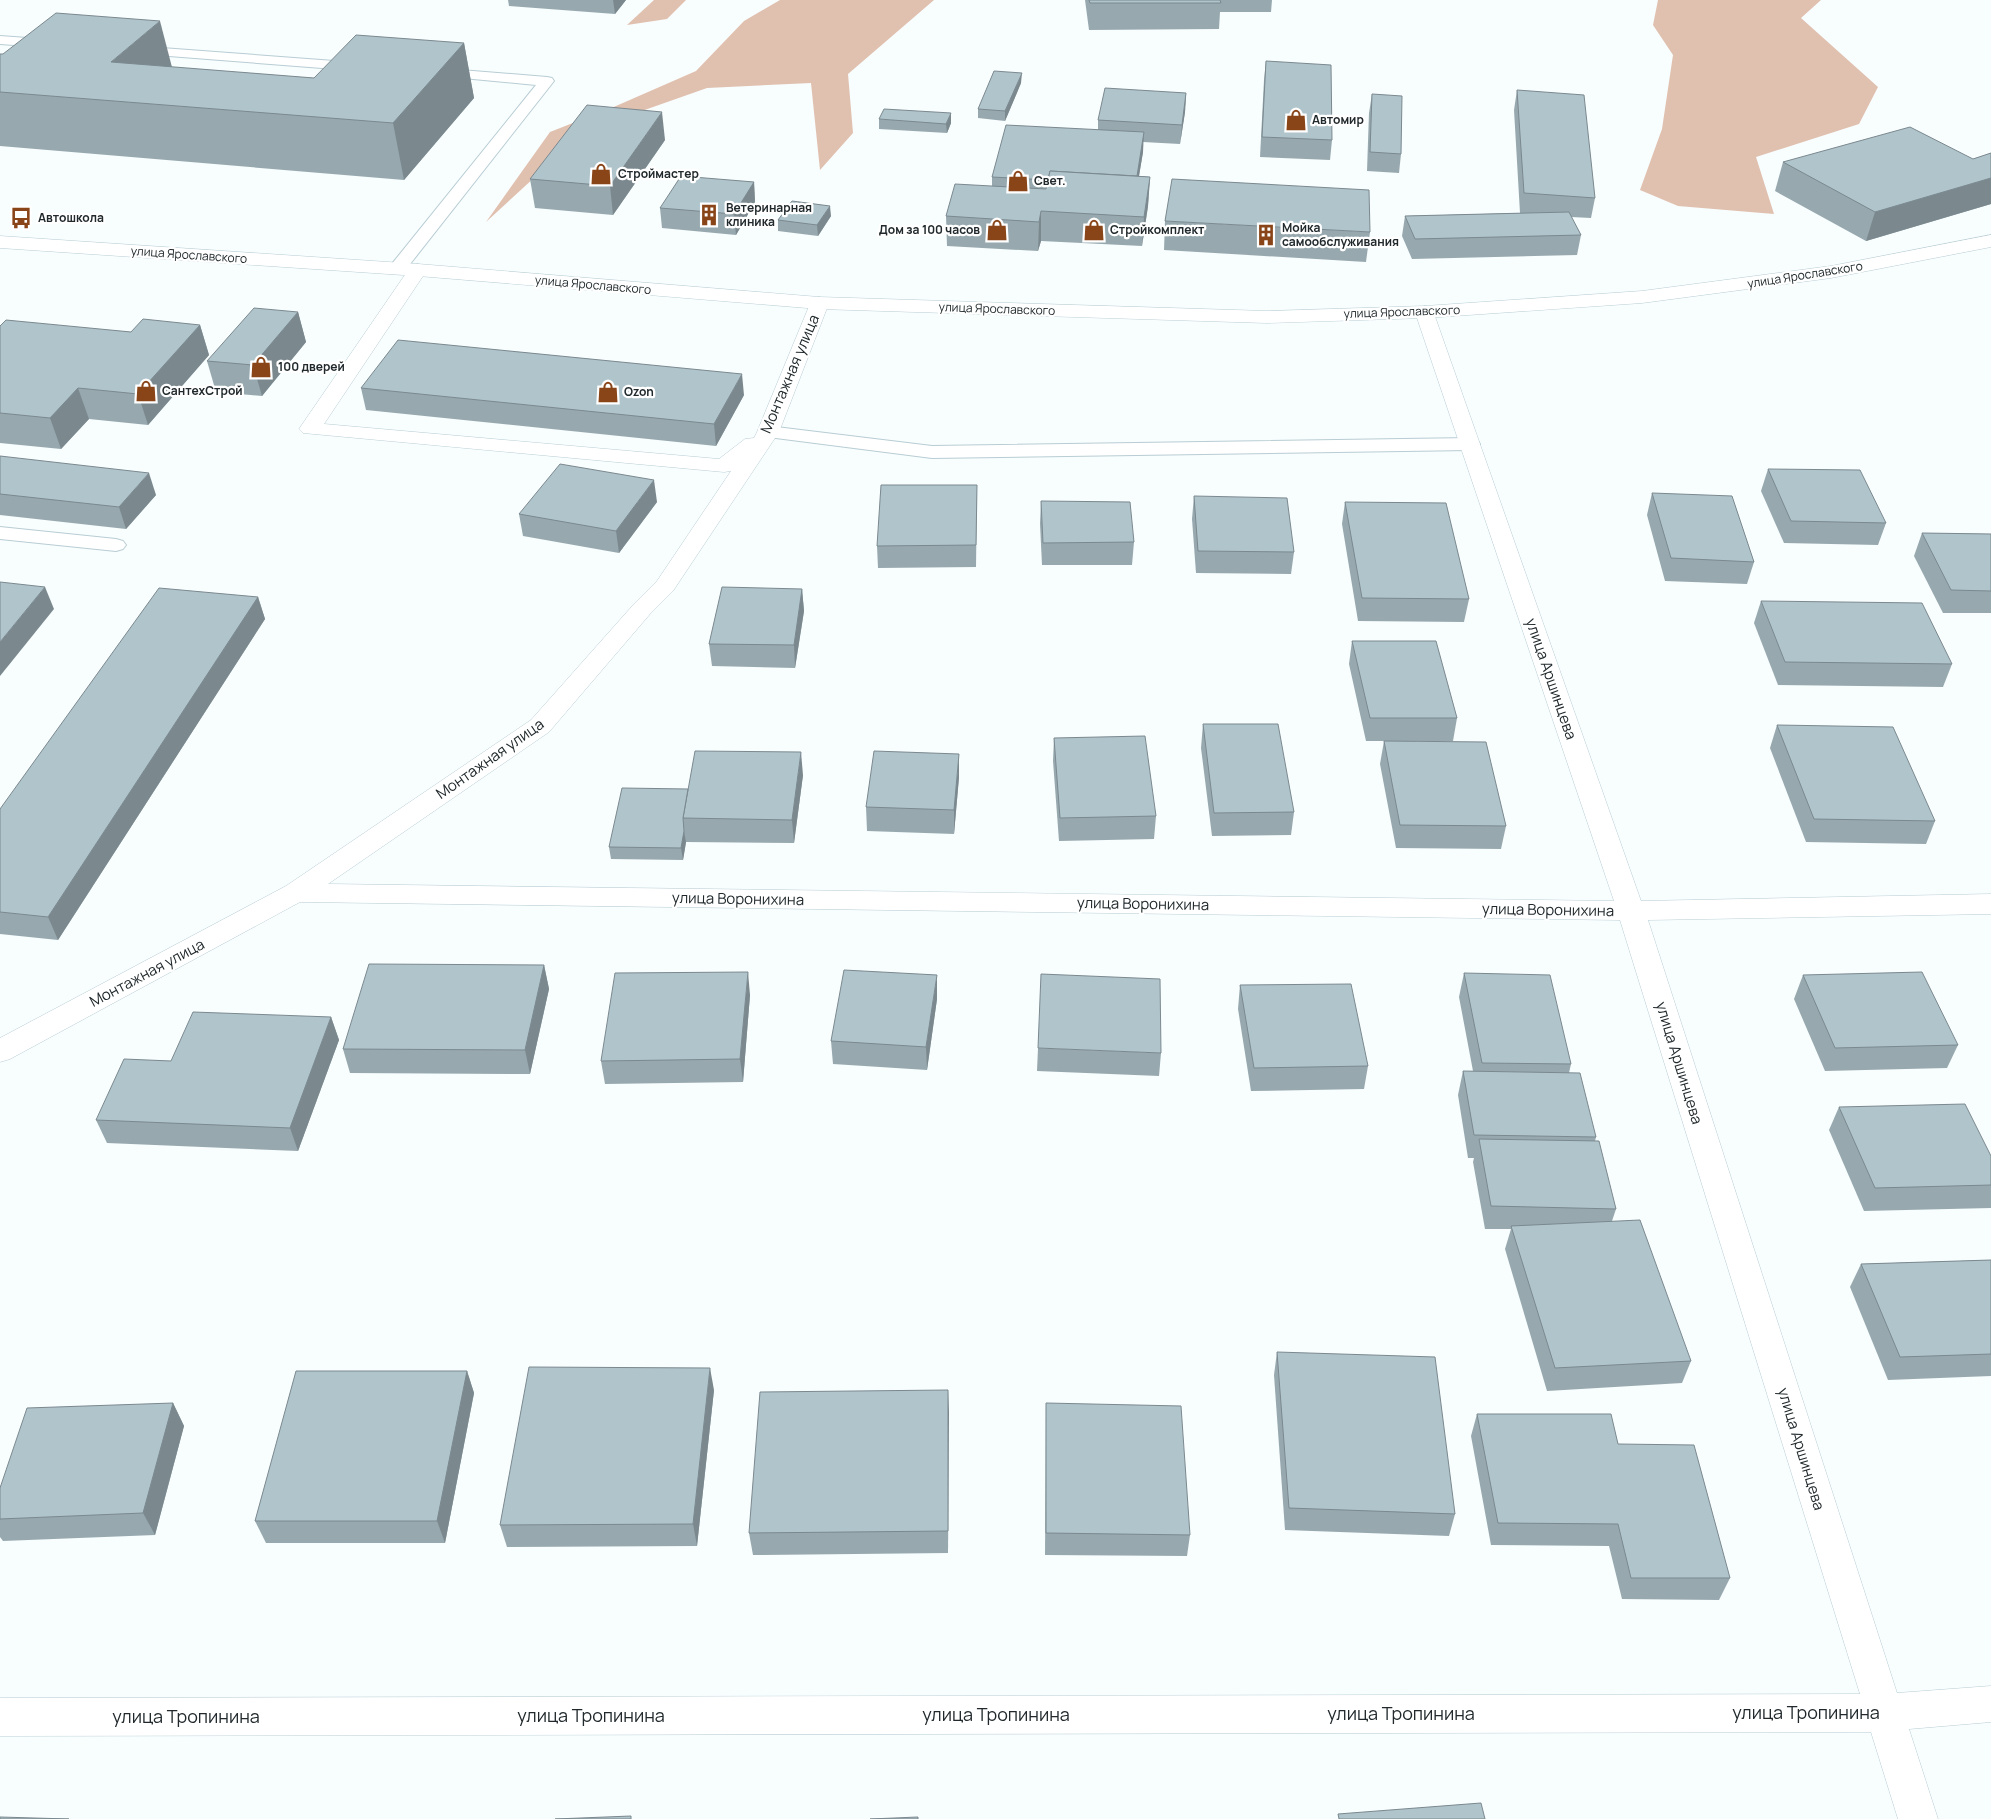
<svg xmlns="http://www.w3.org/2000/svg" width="1991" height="1819" font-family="Manrope,sans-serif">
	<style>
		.forest { fill: #e0c0af }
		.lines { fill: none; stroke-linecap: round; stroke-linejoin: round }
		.lane-casing { stroke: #b8cdd4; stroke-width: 2 }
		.street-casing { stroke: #b8cdd4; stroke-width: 1 }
		.secondary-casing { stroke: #b8cdd4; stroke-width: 1 }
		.lane { fill: #fff; fill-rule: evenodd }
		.street { fill: #fff; fill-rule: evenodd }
		.secondary { fill: #fff; fill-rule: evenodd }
		.wall { fill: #97a9af }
		.shaded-wall { fill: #7b898f }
		.building { fill: #b0c4cc; stroke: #7b898f }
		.labels { text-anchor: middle; stroke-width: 4.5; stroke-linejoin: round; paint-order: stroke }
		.far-poi-label { font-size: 12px; font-weight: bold; fill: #21292c; stroke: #fff; text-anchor: start }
		.far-street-label { font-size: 12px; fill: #21292c; stroke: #fff }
		.street-label { font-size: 15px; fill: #21292c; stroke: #fff }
		.near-street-label { font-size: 18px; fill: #21292c; stroke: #fff }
	</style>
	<rect width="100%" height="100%" fill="#f8fdfe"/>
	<g class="forest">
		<polygon points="654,0 686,0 667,19 627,25"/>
		<polygon points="780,0 934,0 848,74 853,133 820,170 811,83 707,88 585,131 486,222 550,132 616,106 696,71 744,21"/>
		<polygon points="1658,0 1821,0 1801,18 1878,87 1859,124 1756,157 1774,214 1678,206 1640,190 1662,129 1673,55 1653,25"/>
	</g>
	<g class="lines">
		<g class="lane-casing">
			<g id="lane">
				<polygon points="0,36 55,40 60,41 62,44 60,47 55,48 0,44"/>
				<polygon points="135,46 361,63 366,64 368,67 366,70 361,71 130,53 128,50 130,47"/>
				<polygon points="436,68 547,77 552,78 554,81 403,273 397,274 391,273 388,269 391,265 536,85 431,75 429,72 431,69"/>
				<polygon points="768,426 932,446 1470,438 1477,440 1480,444 1477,448 1470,450 932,458 761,436 758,432 761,428"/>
				<polygon points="0,527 116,539 123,541 126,545 123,549 116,551 0,539"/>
			</g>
		</g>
		<g class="street-casing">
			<polygon id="street" points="418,264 425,266 427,270 324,424 719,459 745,439 754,438 757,432 812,299 819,297 826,299 829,303 779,432 673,591 650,614 549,732 328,884 1614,901 1415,312 1418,308 1425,306 1432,308 1641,901 1991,894 1991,914 1648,920 1897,1693 1991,1686 1991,1722 1909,1729 1938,1819 1898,1819 1871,1732 0,1736 0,1698 1860,1694 1620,920 300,902 10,1059 0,1062 0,1038 286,886 531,720 634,604 657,581 731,471 724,472 303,433 299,429 411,266"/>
		</g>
		<g class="secondary-casing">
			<polygon id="secondary" points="1991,235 1991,247 1831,278 1642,303 1425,318 1267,323 819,309 418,276 0,248 0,236 418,264 819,297 1267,311 1425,306 1642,291 1831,266"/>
		</g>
		<use href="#lane" class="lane"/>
		<use href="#street" class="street"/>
		<use href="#secondary" class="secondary"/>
	</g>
	<g class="wall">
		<polygon points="508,0 626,0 615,14 509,6"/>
		<polygon points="1085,0 1272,0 1271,12 1220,12 1219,29 1089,30"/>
		<polygon points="464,43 474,98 404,180 0,146 0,54 314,78"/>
		<polygon points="1266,61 1332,140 1330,160 1260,157 1264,80"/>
		<polygon points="1021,83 1005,121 978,118 978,109"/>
		<polygon points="1517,90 1595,198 1591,218 1571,217 1581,235 1577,255 1412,259 1402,236 1405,216 1520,213 1514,110"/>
		<polygon points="1186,93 1185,112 1180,144 1143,142 1143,152 1139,176 1150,177 1148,206 1142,246 1041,241 1038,251 947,246 946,216 992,186 992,177 1098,130 1098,120"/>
		<polygon points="1372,94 1401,154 1399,173 1367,171 1369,113"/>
		<polygon points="879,119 951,123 947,133 879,129"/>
		<polygon points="665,140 613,215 535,208 530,179"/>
		<polygon points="1991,153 1991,204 1866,241 1775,191 1783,162 1973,159"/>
		<polygon points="754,182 755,202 736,235 662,228 660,208"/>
		<polygon points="831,216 818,236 778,231 778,220"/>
		<polygon points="1165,221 1370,232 1366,262 1164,250"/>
		<polygon points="298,312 306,342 262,396 216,392 207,361"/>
		<polygon points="200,325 209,355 148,425 89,419 61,449 0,443 0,326 131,332"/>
		<polygon points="361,388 744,395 716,446 366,410"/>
		<polygon points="0,456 156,495 126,529 0,515"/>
		<polygon points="1768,469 1886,523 1878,545 1784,543 1761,491"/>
		<polygon points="977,485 976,567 878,568 877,546"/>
		<polygon points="1652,493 1754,562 1747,584 1665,581 1647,515"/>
		<polygon points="1194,496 1294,552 1291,574 1196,573 1192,519"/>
		<polygon points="1041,501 1134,542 1132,565 1042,565 1040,524"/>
		<polygon points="657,502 619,553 523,536 519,514"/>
		<polygon points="1345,502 1469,599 1464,622 1358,621 1342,524"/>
		<polygon points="1922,533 1991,534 1991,613 1943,613 1914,556"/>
		<polygon points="802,589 804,611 795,668 712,666 709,644"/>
		<polygon points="258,597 265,619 58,940 0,934 0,809"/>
		<polygon points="1761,601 1952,664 1943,687 1778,685 1754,623"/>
		<polygon points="1352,641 1457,718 1453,741 1415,741 1506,826 1501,849 1396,848 1380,764 1384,741 1366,741 1349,664"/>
		<polygon points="1203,724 1294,812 1291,835 1212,836 1201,748"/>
		<polygon points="1777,725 1935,821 1926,844 1806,842 1770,748"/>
		<polygon points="1054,738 1156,816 1154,839 1059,841 1053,761"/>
		<polygon points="803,775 794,843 686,842 683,860 611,859 609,847 688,789"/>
		<polygon points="959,777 954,834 867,831 866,807"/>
		<polygon points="544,965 549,989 530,1074 350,1073 343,1049"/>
		<polygon points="1464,973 1571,1064 1569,1073 1596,1137 1595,1141 1616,1209 1612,1221 1691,1361 1682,1383 1547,1391 1505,1249 1511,1229 1485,1229 1473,1162 1474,1158 1468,1158 1458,1095 1463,1071 1473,1071 1459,997"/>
		<polygon points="1803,975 1958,1045 1947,1068 1825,1071 1794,999"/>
		<polygon points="1240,985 1368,1066 1364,1089 1251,1091 1238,1009"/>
		<polygon points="750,995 743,1082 605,1084 601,1061"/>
		<polygon points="937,999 927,1070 833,1064 831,1041"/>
		<polygon points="331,1017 339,1040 298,1151 107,1143 96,1120 171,1061"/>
		<polygon points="1038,1048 1161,1053 1159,1076 1037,1071"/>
		<polygon points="1839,1107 1991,1156 1991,1208 1864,1211 1829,1130"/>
		<polygon points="1991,1260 1991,1376 1888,1380 1850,1287 1861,1264"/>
		<polygon points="1277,1352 1455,1514 1449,1536 1285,1530 1274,1375"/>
		<polygon points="467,1371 474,1393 445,1543 266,1543 255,1521"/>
		<polygon points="714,1390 697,1546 507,1547 500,1525"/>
		<polygon points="948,1390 948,1553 753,1555 749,1533"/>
		<polygon points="173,1403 184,1426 155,1535 3,1541 0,1537 0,1488"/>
		<polygon points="1046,1403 1190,1535 1187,1556 1045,1555"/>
		<polygon points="1477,1414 1730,1578 1719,1600 1622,1599 1609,1546 1491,1545 1471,1436"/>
	</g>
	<g class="shaded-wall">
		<polygon points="613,0 626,0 615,14"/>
		<polygon points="160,21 174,75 111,62"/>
		<polygon points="464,43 474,98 404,180 393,123"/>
		<polygon points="1022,73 1021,83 1005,121 1005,111"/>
		<polygon points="1186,93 1185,112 1180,144 1182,125"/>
		<polygon points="662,112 665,140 613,215 610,186"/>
		<polygon points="951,113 951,123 947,133 946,124"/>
		<polygon points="1144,132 1143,152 1134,205 1135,185"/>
		<polygon points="1150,177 1148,206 1142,246 1144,217"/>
		<polygon points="1991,178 1991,204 1866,241 1875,212"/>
		<polygon points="754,182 755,202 736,235 734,214"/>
		<polygon points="830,206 831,216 818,236 817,225"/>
		<polygon points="1041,211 1041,241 1038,251 1039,222"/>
		<polygon points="298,312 306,342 262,396 253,365"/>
		<polygon points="200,325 209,355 148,425 138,394"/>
		<polygon points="742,374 744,395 716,446 714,424"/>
		<polygon points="78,388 89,419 61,449 50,418"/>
		<polygon points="149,473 156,495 126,529 119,507"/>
		<polygon points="654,480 657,502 619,553 616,531"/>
		<polygon points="45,587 54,609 0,676 0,642"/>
		<polygon points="802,589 804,611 795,668 794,645"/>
		<polygon points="258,597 265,619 58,940 48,917"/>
		<polygon points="801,752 803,775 794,843 792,820"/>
		<polygon points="959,754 959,777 954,834 954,810"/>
		<polygon points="684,831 686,842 683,860 681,848"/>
		<polygon points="544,965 549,989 530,1074 525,1050"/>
		<polygon points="748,972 750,995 743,1082 740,1059"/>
		<polygon points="937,975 937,999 927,1070 926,1047"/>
		<polygon points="331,1017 339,1040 298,1151 290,1128"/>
		<polygon points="710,1368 714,1390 697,1546 693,1524"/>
		<polygon points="467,1371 474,1393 445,1543 437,1521"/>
		<polygon points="948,1390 949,1412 948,1553"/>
		<polygon points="173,1403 184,1426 155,1535 143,1513"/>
	</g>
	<g class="building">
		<polygon points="1089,0 1220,0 1221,3 1090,3"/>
		<polygon points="56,13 160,21 111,62 314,78 356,35 464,43 393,123 0,92 0,54 3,54"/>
		<polygon points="1266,61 1331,65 1332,140 1262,137"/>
		<polygon points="994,71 1022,73 1005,111 978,109"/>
		<polygon points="1105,88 1186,93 1182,125 1098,120"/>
		<polygon points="1517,90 1584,95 1595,198 1524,193"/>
		<polygon points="1372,94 1402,96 1401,154 1370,152"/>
		<polygon points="587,105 662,112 610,186 530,179"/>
		<polygon points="884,109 951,113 946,124 879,119"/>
		<polygon points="1006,125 1144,132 1137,176 1050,171 1048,180 992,177"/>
		<polygon points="1910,127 1973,159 1991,153 1991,178 1875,212 1783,162"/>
		<polygon points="1050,171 1150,177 1144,217 1041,211 1039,222 946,216 955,184 1046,189"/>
		<polygon points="681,176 754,182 734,214 660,208"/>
		<polygon points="1172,179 1369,190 1370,232 1165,221"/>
		<polygon points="792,201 830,206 817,225 778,220"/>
		<polygon points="1569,212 1581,235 1415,239 1405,216"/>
		<polygon points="254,308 298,312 253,365 207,361"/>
		<polygon points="143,319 200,325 138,394 78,388 50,418 0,413 0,326 6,320 131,332"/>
		<polygon points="398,340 742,374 714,424 361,388"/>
		<polygon points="0,456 149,473 119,507 0,494"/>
		<polygon points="560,464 654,480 616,531 519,514"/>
		<polygon points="1768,469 1860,470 1886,523 1791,521"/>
		<polygon points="881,485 977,485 976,545 877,546"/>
		<polygon points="1652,493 1732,496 1754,562 1671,558"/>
		<polygon points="1194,496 1287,498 1294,552 1198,551"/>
		<polygon points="1041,501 1130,502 1134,542 1043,543"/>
		<polygon points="1345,502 1446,503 1469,599 1362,598"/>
		<polygon points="1922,533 1991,534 1991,591 1951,590"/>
		<polygon points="0,582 45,587 0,642"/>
		<polygon points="722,587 802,589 794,645 709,644"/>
		<polygon points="159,588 258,597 48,917 0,912 0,809"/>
		<polygon points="1761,601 1922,603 1952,664 1785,662"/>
		<polygon points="1352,641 1436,641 1457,718 1370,718"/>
		<polygon points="1203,724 1278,724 1294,812 1214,813"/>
		<polygon points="1777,725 1893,727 1935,821 1814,819"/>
		<polygon points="1145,736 1156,816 1060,818 1054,738"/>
		<polygon points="1384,741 1486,742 1506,826 1400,825"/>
		<polygon points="695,751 801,752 792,820 683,818"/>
		<polygon points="874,751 959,754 954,810 866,807"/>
		<polygon points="622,788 688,789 683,818 684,831 681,848 609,847"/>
		<polygon points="369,964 544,965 525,1050 343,1049"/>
		<polygon points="844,970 937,975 926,1047 831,1041"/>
		<polygon points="748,972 740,1059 601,1061 615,973"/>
		<polygon points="1922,972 1958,1045 1835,1048 1803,975"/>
		<polygon points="1464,973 1550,975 1571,1064 1482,1063"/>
		<polygon points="1041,974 1160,979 1161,1053 1038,1048"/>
		<polygon points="1351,984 1368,1066 1254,1068 1240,985"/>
		<polygon points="193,1012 331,1017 290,1128 96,1120 124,1059 171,1061"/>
		<polygon points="1463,1071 1580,1073 1596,1137 1474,1135"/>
		<polygon points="1965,1104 1991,1156 1991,1185 1875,1188 1839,1107"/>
		<polygon points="1479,1139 1599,1141 1616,1209 1491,1206"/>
		<polygon points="1640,1220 1691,1361 1555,1368 1511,1226"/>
		<polygon points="1991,1260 1991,1354 1900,1357 1861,1264"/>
		<polygon points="1277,1352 1435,1357 1455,1514 1289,1508"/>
		<polygon points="529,1367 710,1368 693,1524 500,1525"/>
		<polygon points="296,1371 467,1371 437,1521 255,1521"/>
		<polygon points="948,1390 948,1531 749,1533 760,1392"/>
		<polygon points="173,1403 143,1513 0,1519 0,1488 27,1408"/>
		<polygon points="1046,1403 1181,1406 1190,1535 1046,1533"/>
		<polygon points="1477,1414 1611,1414 1618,1444 1694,1445 1730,1578 1631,1578 1618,1524 1498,1523"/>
		<polygon points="1481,1803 1485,1819 1339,1819 1338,1814"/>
		<polygon points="631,1816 631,1819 555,1819"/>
		<polygon points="0,1817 69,1819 0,1819"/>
		<polygon points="918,1817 918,1819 870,1819"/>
	</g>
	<defs>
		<g id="shop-bare" transform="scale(1.725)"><path d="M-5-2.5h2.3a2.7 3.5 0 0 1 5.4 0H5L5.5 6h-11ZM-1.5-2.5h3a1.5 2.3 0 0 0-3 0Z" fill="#894518" stroke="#fff" stroke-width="2.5" paint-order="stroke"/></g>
		<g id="building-bare" transform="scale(1.725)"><path d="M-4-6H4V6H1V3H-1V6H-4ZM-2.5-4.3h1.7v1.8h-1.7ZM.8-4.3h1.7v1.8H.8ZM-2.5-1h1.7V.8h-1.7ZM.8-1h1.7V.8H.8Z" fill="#894518" stroke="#fff" stroke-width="2.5" paint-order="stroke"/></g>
		<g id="bus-bare" transform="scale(1.725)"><path d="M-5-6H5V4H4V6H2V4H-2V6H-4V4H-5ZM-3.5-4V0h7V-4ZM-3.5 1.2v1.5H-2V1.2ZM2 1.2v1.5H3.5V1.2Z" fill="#894518" stroke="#fff" stroke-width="2.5" paint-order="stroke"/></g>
	</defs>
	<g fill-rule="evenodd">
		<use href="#shop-bare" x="1296" y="120"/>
		<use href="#shop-bare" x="601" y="174"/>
		<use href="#shop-bare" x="1018" y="181"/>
		<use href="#building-bare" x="709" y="215"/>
		<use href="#bus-bare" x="21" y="218"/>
		<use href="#shop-bare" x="997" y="230"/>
		<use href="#shop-bare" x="1094" y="230"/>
		<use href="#building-bare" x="1266" y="235"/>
		<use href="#shop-bare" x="261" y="367"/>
		<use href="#shop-bare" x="146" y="391"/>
		<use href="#shop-bare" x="608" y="392"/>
	</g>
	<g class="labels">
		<g class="far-poi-label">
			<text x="1312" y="124">Автомир</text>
			<text x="618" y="178">Строймастер</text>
			<text x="1034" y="185">Свет.</text>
			<text x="726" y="212">Ветеринарная<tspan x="726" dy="14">клиника</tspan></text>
			<text x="38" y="222">Автошкола</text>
			<text x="1282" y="232">Мойка<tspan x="1282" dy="14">самообслуживания</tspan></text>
			<text x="980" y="234" text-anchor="end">Дом за 100 часов</text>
			<text x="1110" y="234">Стройкомплект</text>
			<text x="278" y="371">100 дверей</text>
			<text x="162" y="395">СантехСтрой</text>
			<text x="624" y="396">Ozon</text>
		</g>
		<g class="far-street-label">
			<text transform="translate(189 255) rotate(4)" y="4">улица Ярославского</text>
			<text transform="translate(1805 275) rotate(-9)" y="4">улица Ярославского</text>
			<text transform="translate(593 285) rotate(5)" y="4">улица Ярославского</text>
			<text transform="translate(997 309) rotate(2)" y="4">улица Ярославского</text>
			<text transform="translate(1402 312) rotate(-2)" y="4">улица Ярославского</text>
		</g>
		<g class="street-label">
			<text transform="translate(790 374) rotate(-67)" y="5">Монтажная улица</text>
			<text transform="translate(1551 679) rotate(71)" y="5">улица Аршинцева</text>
			<text transform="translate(490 759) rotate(-35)" y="5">Монтажная улица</text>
			<text transform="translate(738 899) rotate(1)" y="5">улица Воронихина</text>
			<text transform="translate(1143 904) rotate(1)" y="5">улица Воронихина</text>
			<text transform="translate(1548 910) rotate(1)" y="5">улица Воронихина</text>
			<text transform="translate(147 973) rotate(-28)" y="5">Монтажная улица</text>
			<text transform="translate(1679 1063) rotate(73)" y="5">улица Аршинцева</text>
			<text transform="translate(1801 1449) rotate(73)" y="5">улица Аршинцева</text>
		</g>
		<g class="near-street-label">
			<text x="1806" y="1719">улица Тропинина</text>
			<text x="1401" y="1720">улица Тропинина</text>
			<text x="996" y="1721">улица Тропинина</text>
			<text x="591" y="1722">улица Тропинина</text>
			<text x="186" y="1723">улица Тропинина</text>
		</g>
	</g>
</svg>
